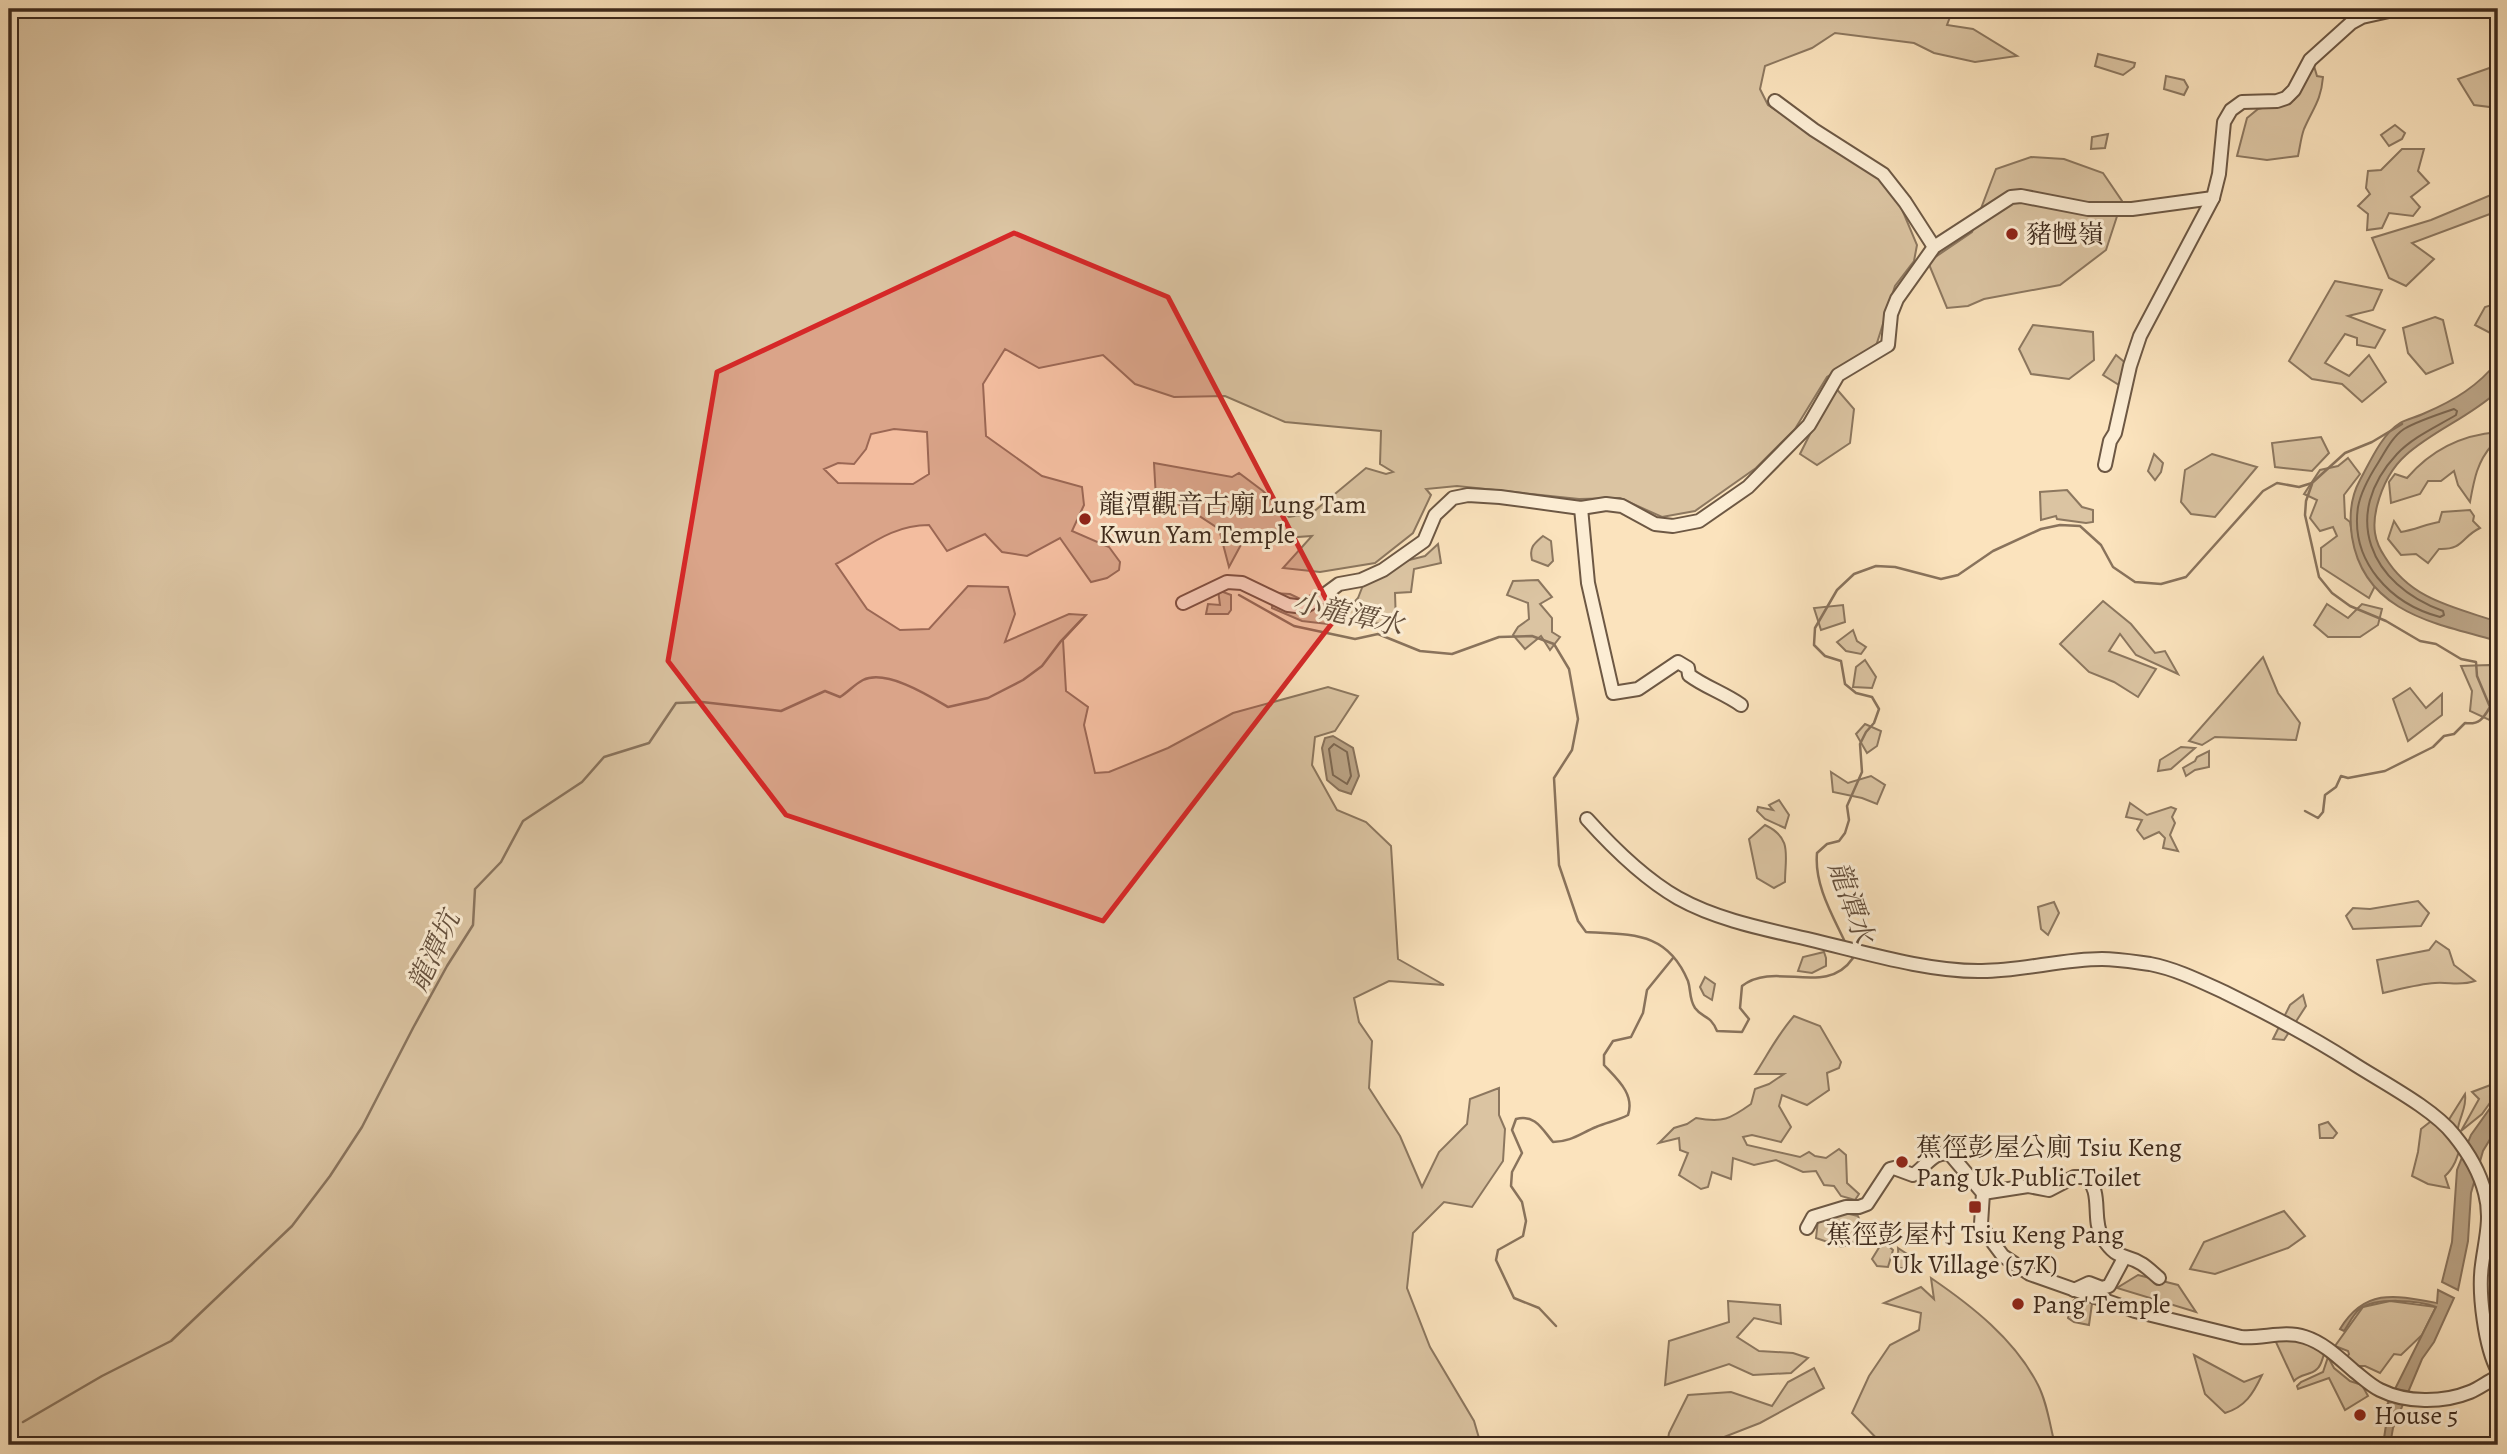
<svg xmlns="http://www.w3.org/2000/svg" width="2507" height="1454" font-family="Alegreya,'Noto Serif TC',serif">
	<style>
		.green { fill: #dbc4a2; stroke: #8c775f; stroke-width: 2; fill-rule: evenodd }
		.water { fill: #bba486; stroke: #89735c; stroke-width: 2 }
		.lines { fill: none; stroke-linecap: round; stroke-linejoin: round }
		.shore { stroke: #7c6751; stroke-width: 2 }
		.stream { stroke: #89735c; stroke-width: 2.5 }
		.minor-casing { stroke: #6d5844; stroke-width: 16 }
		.minor { stroke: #fcedd4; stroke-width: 12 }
		.marked { fill: #d62828; fill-opacity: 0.2; stroke: #d62828; stroke-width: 5; stroke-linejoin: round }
		.poi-dot { fill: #8f2418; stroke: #fcedd4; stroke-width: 2.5 }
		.labels { text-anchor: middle; stroke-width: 6; stroke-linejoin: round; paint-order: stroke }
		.poi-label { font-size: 26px; fill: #3e2a1c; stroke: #fcedd4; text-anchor: start }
		.water-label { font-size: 28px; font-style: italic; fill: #644f3c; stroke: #fcedd4 }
	</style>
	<rect width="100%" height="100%" fill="#fbe3bd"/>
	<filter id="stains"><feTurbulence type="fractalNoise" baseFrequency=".00286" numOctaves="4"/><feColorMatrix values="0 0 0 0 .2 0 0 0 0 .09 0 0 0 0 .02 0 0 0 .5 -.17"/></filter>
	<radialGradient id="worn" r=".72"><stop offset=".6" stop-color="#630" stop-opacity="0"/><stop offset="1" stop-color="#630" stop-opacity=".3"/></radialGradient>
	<g class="green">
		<path d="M9 9H1953L1947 25 1973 29 2017 56 1975 62 1934 53 1914 43 1835 33 1812 48 1765 66 1760 89 1768 105 1878 175 1901 207 1917 245 1914 261 1895 286 1876 346 1827 377 1795 429 1756 468 1695 511 1662 517 1620 498 1579 499 1457 486 1426 489 1431 495 1413 533 1375 563 1320 572 1283 568 1312 536 1243 541 1229 567 1219 529 1184 506 1156 499 1154 463 1232 477 1239 473 1263 491 1289 517 1312 513 1366 468 1386 474 1393 472 1380 464 1381 431 1285 422 1225 396 1174 397 1135 384 1103 355 1039 368 1005 349 983 384 986 436 1042 476 1082 487 1084 505 1072 531 1109 547 1120 562 1119 570 1107 578 1091 582 1060 538 1027 556 1002 552 985 534 947 551 929 525C891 525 868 547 836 564L867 609 900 630 929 629 968 586 1008 587 1015 614 1005 642 1069 614 1086 615 1063 640 1066 691 1088 707 1084 725 1095 773 1109 772 1168 748 1233 713 1328 687 1358 696 1335 731 1315 737 1312 765 1337 810 1366 822 1391 846 1398 959 1444 985 1389 981 1354 998 1359 1022 1372 1041 1369 1088 1400 1136 1422 1187 1439 1152 1467 1124 1470 1099 1499 1088V1115L1505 1129 1503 1161 1472 1207 1444 1202 1413 1233 1407 1288 1430 1347 1474 1421 1481 1445H9ZM894 429 927 432 929 474 913 484 838 483 824 469 838 463 854 464 866 449 871 434Z"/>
		<polygon points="2098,54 2135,63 2134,67 2123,75 2095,66"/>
		<polygon points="2498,65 2498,108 2474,105 2458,79"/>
		<path d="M2314 66 2317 76 2323 77C2321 101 2313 108 2304 129 2301 137 2300 147 2298 156L2267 160 2237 156 2247 118 2258 109 2294 100Z"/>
		<polygon points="2166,76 2184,80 2188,87 2184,95 2164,89"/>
		<polygon points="2395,125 2405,133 2402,139 2389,146 2381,135"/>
		<polygon points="2108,134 2105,148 2091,149 2092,137"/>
		<polygon points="2402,149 2424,149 2418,171 2429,183 2411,197 2420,207 2413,216 2389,213 2382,228 2367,230 2368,214 2358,206 2370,194 2366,188 2368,171 2381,170"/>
		<polygon points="2031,157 2064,159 2103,173 2122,201 2106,250 2060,285 1984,299 1968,306 1947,308 1928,262 1972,232 1996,169"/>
		<polygon points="2498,192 2498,211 2412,243 2434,259 2406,286 2389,278 2372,238 2431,220"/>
		<polygon points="2335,281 2382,290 2373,310 2348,316 2385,330 2375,348 2357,345 2357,338 2345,334 2325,363 2349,376 2369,355 2386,382 2362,402 2342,384 2312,379 2289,361"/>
		<polygon points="2498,303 2498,334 2496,336 2475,325 2485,307"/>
		<polygon points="2435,317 2443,320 2453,363 2426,374 2408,353 2403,328"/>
		<polygon points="2033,325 2093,332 2094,360 2069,379 2031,374 2019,349"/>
		<polygon points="2116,355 2128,365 2119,385 2103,375"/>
		<polygon points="1834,386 1854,409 1850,443 1817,465 1800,454"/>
		<path d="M2498 432V447L2492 445C2477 462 2474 480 2470 502L2458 485 2454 471 2441 481H2428L2420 494 2391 503 2389 482 2395 474 2407 478C2431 450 2461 435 2498 432Z"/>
		<polygon points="2321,437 2329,453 2312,471 2275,467 2272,443"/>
		<polygon points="2154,454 2163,463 2161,472 2155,480 2148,471"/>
		<polygon points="2212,454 2257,467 2215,517 2191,514 2181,502 2185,470"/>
		<path d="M2348 458 2360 474 2344 495 2345 518 2350 522C2354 546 2359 567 2375 586L2369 598 2321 567V548L2337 536 2333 527 2320 531 2310 518 2317 500 2304 494 2320 470 2338 466Z"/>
		<polygon points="2067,490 2082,507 2093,510 2093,522 2086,523 2057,519 2056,516 2041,520 2040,492"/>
		<path d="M2470 510 2474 516 2473 521 2480 528C2461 537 2464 550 2439 549L2428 563 2416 554 2401 555 2388 539 2394 521 2401 532C2415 530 2426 524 2439 522L2442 512Z"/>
		<path d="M1543 536 1551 541 1553 561 1548 566 1532 560C1529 547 1534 544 1543 536Z"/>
		<polygon points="1438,544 1441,563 1414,569 1411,592 1395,593 1396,624 1336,622 1358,598 1369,570 1425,556"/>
		<polygon points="1538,580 1552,597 1540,604 1552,618 1552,632 1560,637 1550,650 1541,636 1525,649 1513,635 1518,627 1529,619 1528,603 1507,595 1513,581"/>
		<polygon points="1218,590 1231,595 1231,610 1228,614 1206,614 1208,604 1220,605"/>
		<polygon points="1273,593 1290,594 1328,612 1327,624 1302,621 1272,608"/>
		<polygon points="2103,601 2131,624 2155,653 2165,651 2178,674 2136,655 2120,634 2109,651 2156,669 2138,697 2114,682 2089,672 2060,644"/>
		<polygon points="2327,604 2348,618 2362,604 2382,609 2378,625 2360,637 2328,637 2314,625"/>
		<polygon points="1843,605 1845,622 1821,630 1814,608"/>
		<polygon points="1853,630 1857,641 1866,647 1861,654 1846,651 1837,642"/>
		<polygon points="2263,657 2278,693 2300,723 2296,740 2215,737 2202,745 2189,741"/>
		<polygon points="1865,660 1876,677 1872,688 1853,687 1856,667"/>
		<polygon points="2489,665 2498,673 2498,724 2470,711 2472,691 2461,666"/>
		<polygon points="2410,688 2426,708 2442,694 2442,715 2408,741 2393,699"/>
		<polygon points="1865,724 1881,731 1877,746 1867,753 1856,734"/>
		<polygon points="2181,747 2195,748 2171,769 2158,771 2160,760"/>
		<polygon points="2209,751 2209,767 2195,770 2186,776 2183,768 2195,761 2197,757"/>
		<polygon points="1831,772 1848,783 1871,776 1885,785 1877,804 1862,798 1833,792"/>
		<polygon points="1779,800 1789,815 1785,828 1765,819 1757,811 1758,807 1773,810 1769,805"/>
		<polygon points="2130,803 2147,815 2171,807 2176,809 2172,817 2175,823 2170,835 2178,851 2163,848 2165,838 2159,832 2144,839 2137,830 2142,820 2126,817"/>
		<path d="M1765 825C1793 838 1785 856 1785 882L1774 888 1757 878 1749 839Z"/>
		<polygon points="2418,901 2429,913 2421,926 2353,929 2346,916 2353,908 2370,909"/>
		<polygon points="2054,902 2059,913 2048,935 2041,929 2038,907"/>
		<path d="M2436 941 2449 950 2454 965 2475 981C2461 986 2450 982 2435 983 2418 984 2401 989 2383 993L2377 960 2429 950Z"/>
		<polygon points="1824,952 1826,958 1826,966 1812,973 1798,971 1803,957"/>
		<polygon points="1705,977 1715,984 1712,1000 1704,995 1700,987"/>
		<polygon points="2303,995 2306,1006 2284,1040 2273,1039 2290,1005"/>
		<path d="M1794 1016 1820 1026 1841 1062 1839 1068 1827 1073 1829 1090 1807 1105 1782 1095 1779 1106 1791 1127 1781 1142 1752 1135 1743 1137 1747 1145 1800 1157 1809 1152 1815 1156 1826 1158 1839 1149 1846 1155 1847 1183 1859 1194 1855 1200 1841 1196 1834 1186 1824 1185 1816 1171 1803 1172 1776 1160 1754 1165 1733 1158 1731 1179 1712 1172 1708 1187 1701 1189 1679 1175 1688 1153 1680 1150 1679 1138 1659 1143 1674 1128 1687 1124 1696 1118C1723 1123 1730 1119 1751 1104L1755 1089 1769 1084 1784 1074H1755C1768 1054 1778 1034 1794 1016Z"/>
		<polygon points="2496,1083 2497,1093 2482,1114 2461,1131 2479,1099 2472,1092"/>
		<path d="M2465 1094C2467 1107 2460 1116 2458 1128 2456 1135 2460 1139 2460 1145 2459 1156 2453 1169 2445 1176L2449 1188 2428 1184 2412 1176 2418 1152 2421 1129 2430 1122 2448 1121Z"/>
		<polygon points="2328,1122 2337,1133 2333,1138 2320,1138 2319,1125"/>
		<polygon points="2284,1211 2305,1236 2288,1248 2215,1274 2190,1269 2204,1242"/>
		<polygon points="1845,1213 1858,1216 1863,1229 1860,1239 1842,1247 1816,1238 1818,1220"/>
		<polygon points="1885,1243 1893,1250 1888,1267 1877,1266 1872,1259 1880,1246"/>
		<polygon points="1898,1248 1907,1254 1913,1268 1899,1268"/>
		<polygon points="2138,1275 2178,1285 2196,1312 2117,1288"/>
		<path d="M1931 1278C1972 1306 2014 1339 2037 1383 2047 1401 2050 1426 2055 1445H1883L1852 1413 1869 1376 1890 1345 1919 1330 1921 1313 1884 1303 1921 1287 1934 1299Z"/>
		<path d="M2094 1289 2089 1325 2074 1322 2068 1318C2070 1299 2076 1296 2094 1289Z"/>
		<polygon points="1728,1301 1780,1305 1781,1324 1754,1318 1737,1337 1759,1351 1793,1353 1808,1358 1791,1373 1753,1375 1729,1364 1665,1385 1669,1341 1729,1322"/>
		<polygon points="2390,1301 2436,1307 2422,1335 2401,1355 2394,1354 2380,1373 2365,1366 2357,1366 2347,1357 2349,1354 2348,1351 2335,1346 2363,1307"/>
		<path d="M2275 1340H2302L2325 1352C2322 1358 2322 1365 2317 1369 2310 1376 2301 1373 2294 1381Z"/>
		<path d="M2194 1355 2244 1382 2262 1375C2253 1394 2245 1407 2225 1413L2205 1394Z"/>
		<polygon points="2328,1357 2334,1368 2350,1381 2362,1385 2368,1396 2345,1410 2329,1378 2298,1389 2297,1386 2301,1382 2323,1372"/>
		<polygon points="1814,1368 1824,1388 1760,1423 1714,1441 1696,1438 1687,1445 1667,1445 1669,1433 1688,1395 1731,1392 1772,1406 1788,1382"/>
	</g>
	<g class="water">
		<path d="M2498 361V391C2470 417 2434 430 2406 455 2390 469 2382 487 2377 506 2372 526 2374 541 2385 557 2411 600 2454 607 2498 622V641C2437 624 2364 613 2352 537 2349 517 2350 498 2360 480 2370 462 2382 434 2400 423 2407 419 2417 417 2425 413 2455 400 2478 386 2498 361Z"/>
		<polygon points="1333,736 1353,748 1359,776 1351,794 1339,790 1327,780 1322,748 1325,738"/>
		<polygon points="2498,1097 2498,1126 2483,1151 2471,1193 2468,1241 2458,1290 2442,1282 2452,1242 2457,1170 2471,1135"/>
		<path d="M2438 1290 2454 1298 2434 1342 2422 1359 2393 1428 2390 1445H2383L2386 1425V1407L2436 1307C2419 1300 2375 1297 2360 1309 2353 1314 2349 1324 2344 1331L2340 1329C2365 1288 2395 1295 2437 1303Z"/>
	</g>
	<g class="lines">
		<g class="shore">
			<path d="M2454 409 2457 411 2456 415C2436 427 2413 437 2397 454 2340 515 2370 585 2443 611L2444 615 2440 617C2391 604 2350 562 2358 507 2361 491 2369 477 2378 463 2385 452 2392 437 2404 429 2414 423 2442 413 2454 409Z"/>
			<polygon points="1334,744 1347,752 1351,776 1347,784 1333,775 1329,749"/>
		</g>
		<g class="stream">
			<path d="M1239 595 1294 626 1355 639 1378 634 1420 651 1452 654 1499 637 1532 636 1554 644 1569 669 1578 719 1572 750 1554 778 1559 865 1578 921 1586 932C1632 935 1667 931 1688 981 1691 990 1689 999 1695 1008 1703 1019 1710 1014 1717 1031L1742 1032 1749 1019 1740 1008 1742 986C1776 960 1826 998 1853 958L1850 954"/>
			<path d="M2305 811 2318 818 2323 812 2325 795 2336 787 2341 776 2348 778 2385 771 2433 747 2444 736 2454 734 2465 723C2479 725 2483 719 2490 707L2477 676 2476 662 2461 659 2436 644 2420 641 2386 621 2350 606 2332 593 2319 577 2305 515 2306 501 2312 484"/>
			<path d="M1846 944C1833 916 1814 885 1817 853L1827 844 1839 841 1845 833 1849 820 1847 806 1862 772 1860 744 1866 732 1874 723 1879 709 1872 697 1856 693 1845 684 1841 661 1825 656 1814 645 1815 628 1837 590 1854 574 1876 566 1895 567 1941 579 1958 575 1993 551 2041 529 2060 525 2080 526 2101 545 2113 567 2135 582 2161 584 2186 577 2263 491 2277 483 2299 487 2312 483 2345 453 2372 442 2402 424"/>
			<path d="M1556 1326 1539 1308 1514 1298 1496 1260 1498 1250 1523 1236 1526 1221 1522 1202 1511 1186 1512 1172 1522 1153 1512 1130 1516 1119C1535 1114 1542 1129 1553 1142 1571 1142 1581 1133 1596 1127 1607 1122 1617 1121 1628 1115 1635 1094 1617 1079 1604 1065V1055L1613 1041 1631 1037 1643 1013 1647 990 1673 958"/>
			<path d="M23 1422 102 1376 171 1341 292 1226 330 1176 362 1127 413 1028 447 966 473 925 475 889 501 862 523 821 582 782 604 757 649 743 676 703 702 702 781 711 825 691 840 697C848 692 855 684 863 680 886 669 928 695 948 707L988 698 1023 680 1042 666 1061 641 1082 619"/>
		</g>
		<g class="minor-casing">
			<g id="minor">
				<polyline points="1775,101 1814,130 1883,174 1905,202 1934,247"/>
				<polyline points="2105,465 2110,441 2115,433 2130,366 2140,336 2213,198 2219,174 2224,122 2231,110 2242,102 2277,101 2286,98 2294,90 2310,60 2351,23 2362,17 2398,9"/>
				<path d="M1581 508 1588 583 1613 693 1638 689 1678 662 1688 668 1689 675C1705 687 1724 693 1741 705"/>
				<polyline points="1183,603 1227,582 1242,583 1288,605 1304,607 1320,598 1339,584 1361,580 1383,570 1424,541 1435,515 1453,498 1468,495 1500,497 1581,508 1606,504 1622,506 1655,524 1673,526 1699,521 1748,487 1809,425 1838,375 1888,345 1891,314 1897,299 1934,247 2011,197 2021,196 2088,209 2132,209 2213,198"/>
				<path d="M1587 819C1613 848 1643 878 1678 898 1719 921 1770 930 1816 941 1866 953 1930 972 1982 971 2022 971 2062 959 2102 959 2118 959 2135 962 2150 964 2176 969 2200 981 2224 992 2267 1013 2310 1036 2351 1062 2380 1081 2433 1108 2454 1135 2467 1151 2480 1173 2485 1193 2492 1218 2485 1241 2482 1265 2478 1293 2485 1347 2498 1371"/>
				<path d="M1983 1193 2028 1186 2049 1190 2074 1177H2084C2104 1189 2091 1218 2102 1237 2118 1262 2123 1252 2142 1264 2148 1268 2153 1273 2159 1278"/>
				<path d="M1807 1228 1813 1217 1846 1207H1859L1867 1204 1890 1169 1894 1168 1913 1175C1926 1167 1933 1150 1950 1154L1983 1193 1981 1224 1988 1236 2003 1256 2030 1274 2135 1311 2241 1337C2263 1339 2284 1330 2305 1337 2324 1343 2339 1358 2354 1371 2362 1377 2370 1385 2380 1390 2406 1403 2443 1403 2470 1392 2480 1388 2488 1381 2498 1377"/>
				<polyline points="2074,1290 2089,1283 2102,1288 2109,1286 2124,1258"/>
			</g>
		</g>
		<use href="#minor" class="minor"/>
	</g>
	<path class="marked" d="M1014 233 1168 297 1336 618 1103 921 786 815 668 661 717 372Z"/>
	<g class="poi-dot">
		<circle cx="2012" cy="234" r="7"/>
		<circle cx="1085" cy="519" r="7"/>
		<circle cx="1902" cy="1162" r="7"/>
		<rect x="1968" y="1200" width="14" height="14" rx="3.5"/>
		<circle cx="2018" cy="1304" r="7"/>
		<circle cx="2360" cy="1415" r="7"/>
	</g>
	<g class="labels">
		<g class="poi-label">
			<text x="2026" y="243">豬乸嶺</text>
			<text x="1099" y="513">龍潭觀音古廟 Lung Tam<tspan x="1099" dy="30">Kwun Yam Temple</tspan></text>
			<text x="1916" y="1156">蕉徑彭屋公廁 Tsiu Keng<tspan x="1916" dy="30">Pang Uk Public Toilet</tspan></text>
			<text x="1975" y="1243" text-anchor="middle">蕉徑彭屋村 Tsiu Keng Pang<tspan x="1975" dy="30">Uk Village (57K)</tspan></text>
			<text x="2032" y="1313">Pang' Temple</text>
			<text x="2374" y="1424">House 5</text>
		</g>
		<g class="water-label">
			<text transform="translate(1348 613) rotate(13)" y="10">小龍潭水</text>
			<text transform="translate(1852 902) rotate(71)" y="10">龍潭水</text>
			<text transform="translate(433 951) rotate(-65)" y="10">龍潭坑</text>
		</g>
	</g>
	<rect width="2507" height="1454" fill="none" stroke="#fbe3bd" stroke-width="35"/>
	<rect x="10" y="10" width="2486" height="1433" fill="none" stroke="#3e2a1c" stroke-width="3.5"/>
	<rect x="18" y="18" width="2472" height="1419" fill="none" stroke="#3e2a1c" stroke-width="2"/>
	<rect width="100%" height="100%" filter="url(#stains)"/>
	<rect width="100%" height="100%" fill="url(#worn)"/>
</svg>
